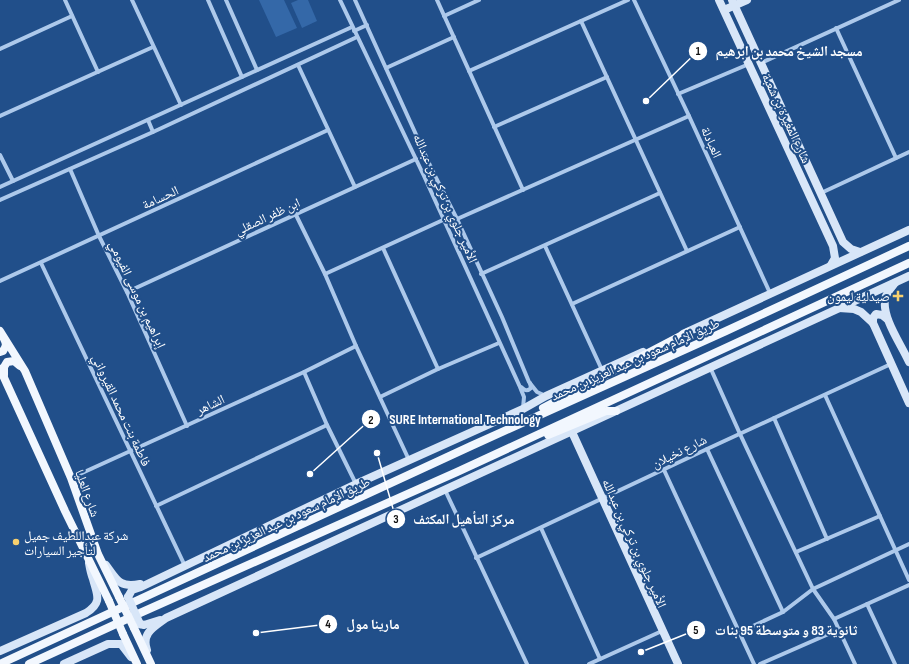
<svg xmlns="http://www.w3.org/2000/svg" width="909" height="664" font-family="'Sofia Sans Condensed','Noto Naskh Arabic',sans-serif">
	<style>
		.green { fill: #3468a8 }
		.lines { fill: none; stroke-linecap: round; stroke-linejoin: round }
		.street { stroke: #adc9eb; stroke-width: 4 }
		.secondary { stroke: #d8e6f8; stroke-width: 8 }
		.primary { stroke: #f2f7fe; stroke-width: 8 }
		.secondary-bridge { stroke: #d8e6f8; stroke-width: 8 }
		.primary-bridge { stroke: #f2f7fe; stroke-width: 8 }
		.poi-dot { fill: #f8d06e; stroke: #214f8a; stroke-width: 1.5 }
		.labels { text-anchor: middle; stroke-width: 4; stroke-linejoin: round; paint-order: stroke }
		.street-label { font-size: 13px; fill: #fff; stroke: #214f8a }
		.poi-label { font-size: 13px; fill: #fff; stroke: #214f8a; text-anchor: end }
		.leader { fill: none; stroke: #fff; stroke-width: 1.5 }
		.callout-dot { fill: #fff; stroke: #214f8a; stroke-width: 1.5 }
		.mark-label { font-size: 12px; text-anchor: middle; font-weight: bold; fill: #111 }
		.callout-label { font-size: 14px; text-anchor: middle; font-weight: bold; fill: #fff; stroke: #214f8a; stroke-width: 4; stroke-linejoin: round; paint-order: stroke }
	</style>
	<rect width="100%" height="100%" fill="#214f8a"/>
	<g class="green">
		<polygon points="259,0 284,0 297,28 276,37"/>
		<polygon points="298,0 308,0 317,21 302,28 291,3"/>
	</g>
	<g class="lines">
		<g class="street">
			<polyline points="65,0 98,72"/>
			<polyline points="132,0 181,105"/>
			<polyline points="208,0 242,77"/>
			<polyline points="226,0 257,70"/>
			<polyline points="340,0 424,176 520,387 524,397 523,408"/>
			<polyline points="355,0 433,172 457,219 502,317 529,382 537,392 546,396"/>
			<polyline points="437,0 523,190"/>
			<polyline points="634,0 689,116 770,293"/>
			<polyline points="444,16 479,0"/>
			<polyline points="581,21 687,251"/>
			<polyline points="836,28 896,158"/>
			<polyline points="354,31 367,25"/>
			<polyline points="0,49 72,16"/>
			<polyline points="761,63 899,0"/>
			<polyline points="298,65 355,187"/>
			<polyline points="386,68 454,37"/>
			<polyline points="469,71 628,0"/>
			<polyline points="678,94 749,64"/>
			<polyline points="0,116 153,47"/>
			<polyline points="148,120 153,132"/>
			<polyline points="494,127 607,77"/>
			<polyline points="0,155 13,181"/>
			<polyline points="70,169 99,236 127,292 187,426"/>
			<polyline points="0,187 352,27"/>
			<polyline points="821,193 909,152"/>
			<polyline points="0,200 153,132 357,37"/>
			<polyline points="296,215 325,274 356,346 409,460"/>
			<polyline points="457,219 689,116"/>
			<polyline points="545,246 602,370"/>
			<polyline points="383,248 438,369"/>
			<polyline points="41,263 185,566"/>
			<polyline points="325,274 443,220"/>
			<polyline points="481,274 660,193"/>
			<polyline points="0,281 328,130"/>
			<polyline points="127,292 416,159"/>
			<polyline points="572,304 740,227"/>
			<polyline points="710,367 740,434 813,589 834,619 855,664"/>
			<polyline points="304,372 327,425 356,484"/>
			<path d="M521 387C524 390 527 392 531 388L530 383"/>
			<polyline points="825,395 909,580"/>
			<polyline points="380,397 438,369 499,343"/>
			<polyline points="774,418 827,539"/>
			<polyline points="707,449 783,612"/>
			<polyline points="664,470 754,664"/>
			<polyline points="71,478 304,372 356,346"/>
			<polyline points="445,490 527,664"/>
			<polyline points="156,506 327,425"/>
			<polyline points="541,528 600,659"/>
			<polyline points="796,552 880,516"/>
			<polyline points="476,558 707,449 891,364"/>
			<polyline points="867,604 895,664"/>
			<polyline points="834,619 909,585"/>
			<polyline points="740,632 783,612 813,589 909,544"/>
			<polyline points="589,664 662,631"/>
			<polyline points="760,664 840,629"/>
		</g>
		<g class="secondary">
			<polyline points="719,0 833,246 835,258 831,265"/>
			<polyline points="732,0 843,242 851,249 860,252"/>
			<polyline points="724,10 747,0"/>
			<path d="M895 283C891 288 886 293 885 299 882 318 901 344 909 362"/>
			<polyline points="839,308 854,309 861,312 873,323 909,403"/>
			<polyline points="873,323 873,318 876,314 882,315 887,319"/>
			<polyline points="683,334 909,230"/>
			<polyline points="572,432 678,664"/>
			<path d="M106 565C117 580 119 588 140 584"/>
			<polyline points="128,597 132,590 141,587 356,484 523,409 546,396 643,352"/>
			<polyline points="140,624 144,625 160,620"/>
			<path d="M147 650C141 633 154 627 166 618L909 276"/>
			<path d="M0 651 86 613C103 602 97 595 93 579 91 574 90 569 89 563"/>
			<polyline points="64,664 108,644 121,644 131,657"/>
		</g>
		<g class="primary">
			<polyline points="0,331 25,371 71,478 98,554 119,597"/>
			<path d="M0 352 3 351C6 347 7 344 4 339"/>
			<polyline points="0,369 65,511 109,601"/>
			<polyline points="4,375 4,367 7,362 14,361 20,366"/>
			<polyline points="543,408 688,332"/>
			<polyline points="548,435 606,411 616,411"/>
			<polyline points="134,628 151,664"/>
			<polyline points="123,634 137,664"/>
			<polyline points="0,664 471,446 726,331 909,246"/>
			<polyline points="29,664 140,613 457,472 909,263"/>
		</g>
		<polyline class="secondary-bridge" points="128,597 140,624"/>
		<g class="primary-bridge">
			<polyline points="119,597 134,628"/>
			<polyline points="109,601 123,634"/>
		</g>
	</g>
	<g class="poi-dot">
		<path d="M896 290h4v4h4v4h-4v4h-4v-4h-4v-4h4z"/>
		<circle cx="16" cy="542" r="4"/>
	</g>
	<g class="labels">
		<g class="street-label">
			<text transform="translate(787 118) rotate(65)" y="5">شارع المغيرة بن شعبة</text>
			<text transform="translate(712 142) rotate(66)" y="5">العبادلة</text>
			<text transform="translate(160 197) rotate(-25)" y="5">الحسامة</text>
			<text transform="translate(446 198) rotate(66)" y="5">الأمير جلوي بن تركي بن عبدالله</text>
			<text transform="translate(267 216) rotate(-25)" y="5">ابن ظفر الصقلي</text>
			<text transform="translate(138 294) rotate(65)" y="5">إبراهيم بن موسى الفيومي</text>
			<text transform="translate(635 359) rotate(-24)" y="5">طريق الإمام سعود بن عبد العزيز بن محمد</text>
			<text transform="translate(210 404) rotate(-25)" y="5">الشاهر</text>
			<text transform="translate(122 410) rotate(65)" y="5">فاطمة بنت محمد القيرواني</text>
			<text transform="translate(679 451) rotate(-26)" y="5">شارع نخيلان</text>
			<text transform="translate(88 493) rotate(70)" y="5">شارع العليا</text>
			<text transform="translate(286 519) rotate(-25)" y="5">طريق الإمام سعود بن عبد العزيز بن محمد</text>
			<text transform="translate(635 543) rotate(66)" y="5">الأمير جلوي بن تركي بن عبدالله</text>
		</g>
		<g class="poi-label">
			<text x="890" y="301">صيدلية ليمون</text>
			<text x="24" y="540" text-anchor="start">شركة عبداللطيف جميل<tspan x="24" dy="15">لتأجير السيارات</tspan></text>
		</g>
	</g>
	<path class="leader" d="M646 101L698 51M310 474L371 419M377 453L396 519M256 633L328 624M641 652L696 630"/>
	<g class="callout-dot">
		<circle cx="646" cy="101" r="4"/>
		<circle cx="310" cy="474" r="4"/>
		<circle cx="377" cy="453" r="4"/>
		<circle cx="256" cy="633" r="4"/>
		<circle cx="641" cy="652" r="4"/>
		<circle cx="698" cy="51" r="10"/>
		<circle cx="371" cy="419" r="10"/>
		<circle cx="396" cy="519" r="10"/>
		<circle cx="328" cy="624" r="10"/>
		<circle cx="696" cy="630" r="10"/>
	</g>
	<g class="mark-label">
		<text x="698" y="55">1</text>
		<text x="371" y="424">2</text>
		<text x="396" y="523">3</text>
		<text x="328" y="628">4</text>
		<text x="696" y="634">5</text>
	</g>
	<g class="callout-label">
		<text x="789" y="56">مسجد الشيخ محمد بن ابرهيم</text>
		<text x="465" y="424">SURE International Technology</text>
		<text x="464" y="524">مركز التأهيل المكثف</text>
		<text x="373" y="629">مارينا مول</text>
		<text x="786" y="635">ثانوية 83 و متوسطة 95 بنات</text>
	</g>
</svg>
